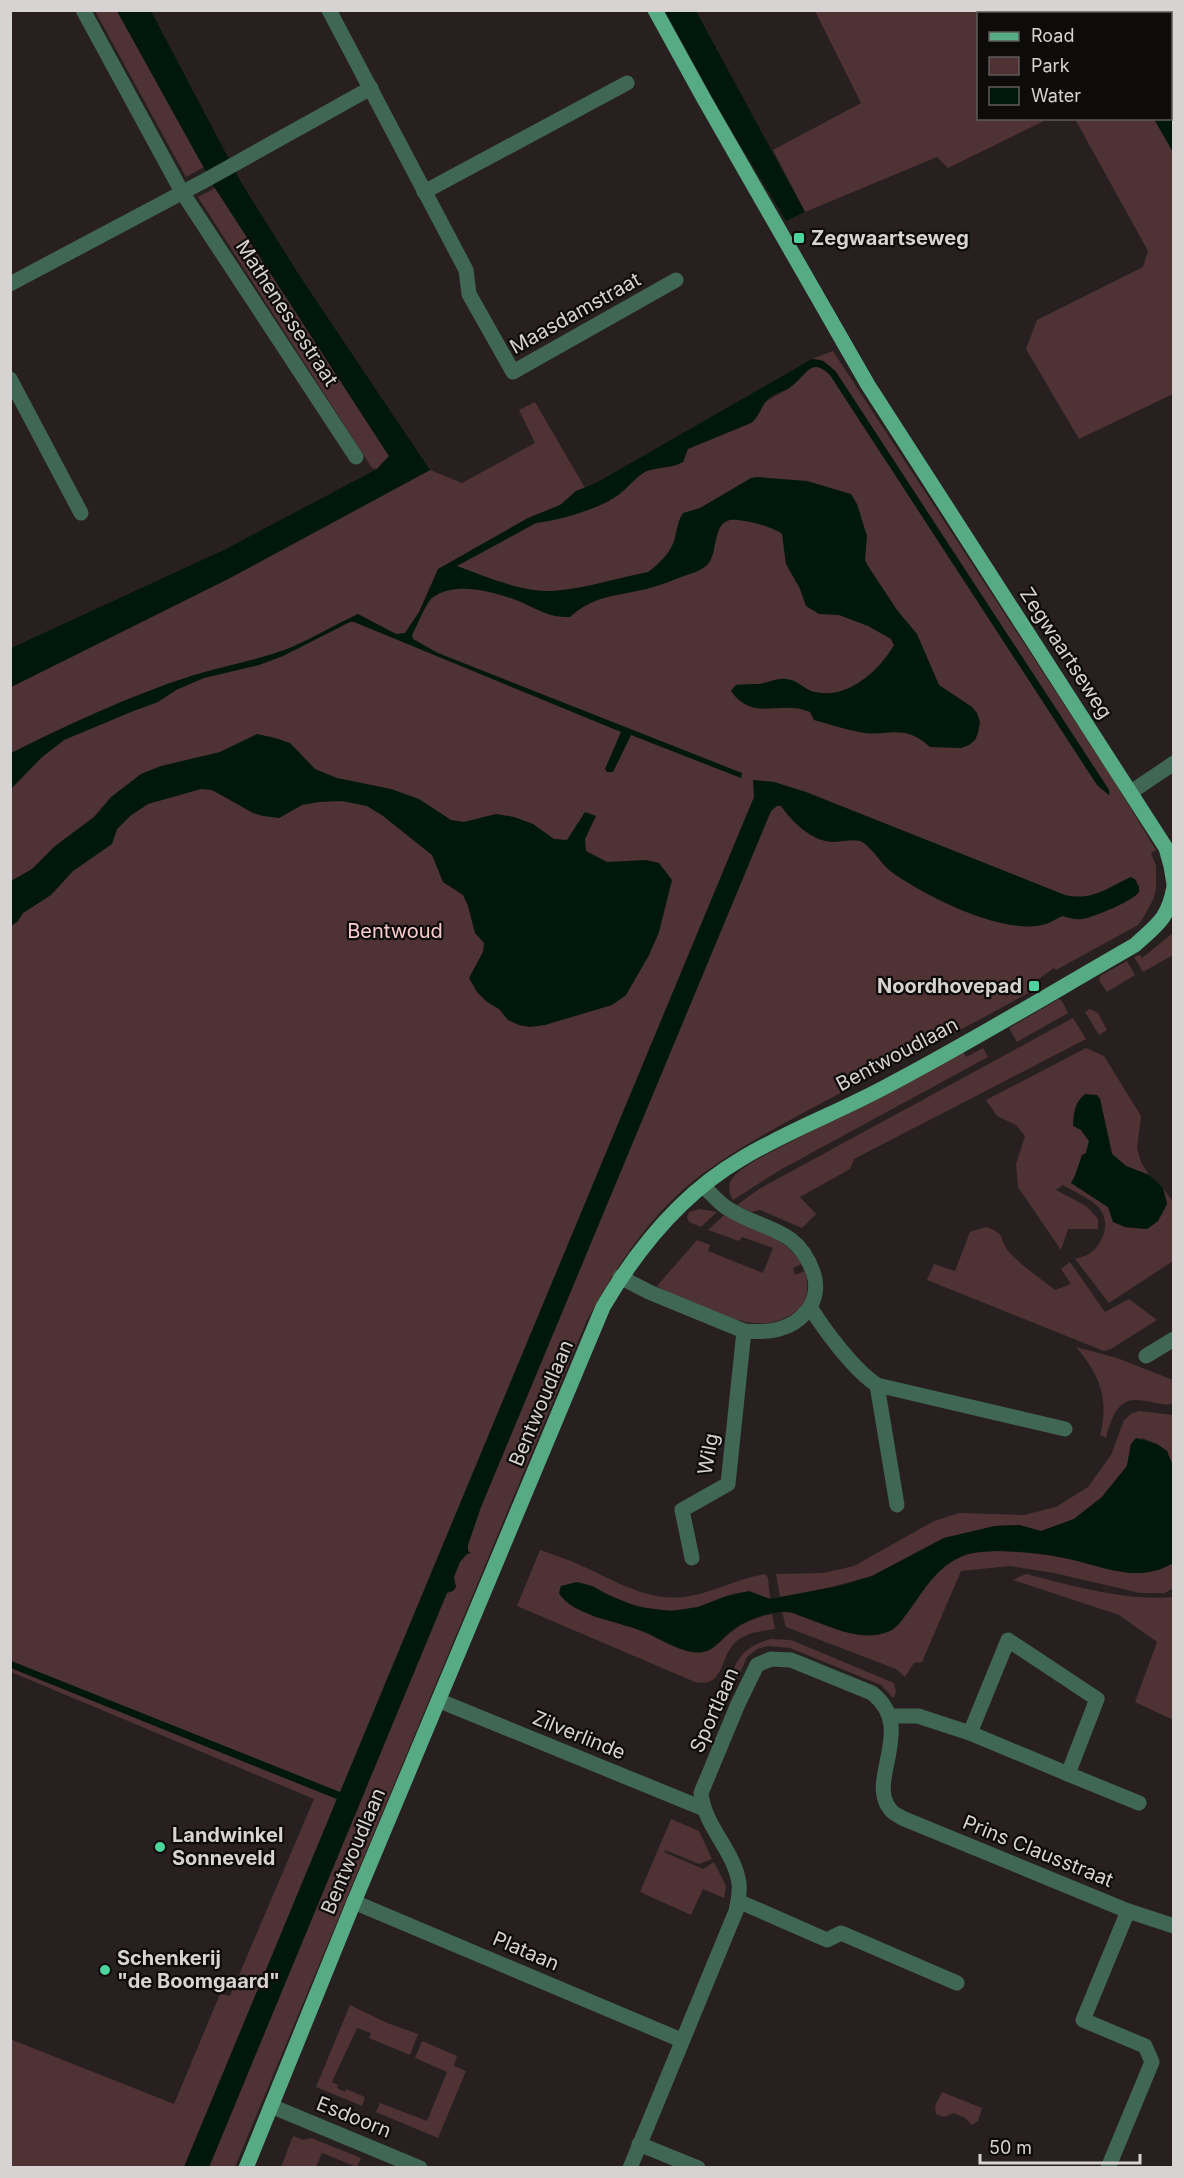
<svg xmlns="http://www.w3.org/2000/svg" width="1184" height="2178" font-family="Inter,sans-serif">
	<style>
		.green { fill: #4e3234 }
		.water { fill: #00180c }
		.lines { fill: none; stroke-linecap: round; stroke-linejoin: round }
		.minor { stroke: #406754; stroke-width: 15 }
		.major { stroke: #57ab84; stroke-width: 15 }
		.poi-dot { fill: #4bd49b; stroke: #0e0b0b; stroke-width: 2 }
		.labels { text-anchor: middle; stroke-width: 4.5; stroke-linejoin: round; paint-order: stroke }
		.poi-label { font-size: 20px; font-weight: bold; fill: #d8d3d3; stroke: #0e0b0b; text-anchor: start }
		.street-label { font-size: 20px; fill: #d8d3d3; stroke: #0e0b0b }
		.park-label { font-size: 20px; fill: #facbcd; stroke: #0e0b0b }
	</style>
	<rect width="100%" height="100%" fill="#282020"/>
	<g class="green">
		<polygon points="1090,10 1092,13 978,14 978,118 1048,119 948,168 937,157 805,212 773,150 861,103 815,11"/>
		<polygon points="95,11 117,11 204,167 186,177"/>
		<polygon points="1140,11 1173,11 1173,67 1171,62 1170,14 1142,13"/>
		<polygon points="1075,119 1154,119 1173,152 1173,394 1079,439 1026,349 1037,320 1143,267 1148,251"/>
		<polygon points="215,188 389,456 377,469 372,468 198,197"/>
		<path d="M833 351 1112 778 1156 850 1151 853 1156 866V889L1153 900 1142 920 1138 925 1056 970 1054 968 1033 983 1036 989 914 1055C885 1065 861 1083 833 1097 785 1123 735 1148 692 1182 647 1219 614 1270 587 1320L235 2167H209L368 1783 339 1793 11 1661V687L228 579 430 470 462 483 535 443 519 410 535 402 585 488 579 490 586 503 779 394C786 390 794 385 799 380 812 367 815 360 830 375L1099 787 1110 795 1109 790 836 372 822 360 812 359Z"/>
		<polygon points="1173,933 1173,955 1143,972 1134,957 1140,955 1142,958"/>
		<polygon points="1127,961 1135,975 1107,992 1099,980 1100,976"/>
		<polygon points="1059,999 1062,1001 1068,1013 1017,1042 1009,1028"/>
		<polygon points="1090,1009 1098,1013 1107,1030 1099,1035 1085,1012"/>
		<polygon points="1073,1018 1086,1039 854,1159 850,1169 800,1197 816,1214 802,1228 760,1210 751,1212 737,1205 759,1189"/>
		<path d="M983 1048 988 1057 780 1170 733 1200C720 1180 742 1169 756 1160L963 1051 966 1057Z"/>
		<path d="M1086 1048 1104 1056 1141 1116 1137 1148 1141 1162 1149 1175 1126 1166 1112 1154 1100 1099 1081 1130 1089 1141 1086 1153 1082 1155 1075 1176 1071 1183 1108 1207 1125 1227 1147 1229 1158 1221 1167 1204 1163 1188 1173 1202V1261L1109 1303 1075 1259C1079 1258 1085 1256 1089 1254 1105 1243 1112 1218 1096 1205 1087 1197 1073 1191 1063 1185L1056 1190 1086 1206 1098 1219V1229H1068L1061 1250 1018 1187 1016 1164 1025 1136 1016 1125 997 1116 986 1100Z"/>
		<polygon points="700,1209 717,1212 701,1227 689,1222 687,1217 689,1212"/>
		<path d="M724 1215C753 1228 785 1237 802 1264L793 1268 795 1275 805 1271C809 1287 809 1302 795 1312 764 1335 730 1318 699 1305 685 1299 670 1294 657 1286L697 1240 710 1245 708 1251 763 1273 773 1248 742 1237 739 1241 708 1230Z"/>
		<path d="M986 1227C1008 1234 998 1240 1010 1253 1023 1267 1040 1278 1055 1290L1071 1284 1061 1269 1070 1262 1105 1312 1129 1299 1157 1320 1111 1349 1104 1351 927 1280 934 1264 955 1271 970 1232Z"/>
		<path d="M1076 1347 1117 1358 1173 1380V1404C1160 1406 1149 1400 1136 1400 1116 1399 1110 1423 1106 1438L1100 1435C1110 1399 1099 1374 1076 1347Z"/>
		<path d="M1139 1411 1173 1415V1466C1165 1447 1161 1445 1142 1438L1131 1444 1127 1466 1102 1497 1074 1519 1054 1527 1041 1531 1019 1525 995 1526 944 1538 872 1576 809 1593 780 1597 776 1574 823 1573 854 1566 934 1521 959 1513 1024 1515 1056 1507 1088 1487 1111 1455 1124 1420 1131 1414Z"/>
		<path d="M540 1550C554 1555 567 1559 580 1565 614 1580 650 1604 690 1596 716 1591 739 1578 765 1574L768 1578 770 1599C763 1597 754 1592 748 1592 731 1591 714 1602 699 1607 661 1617 625 1605 592 1586L572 1605 595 1617 639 1629 671 1645 719 1643C735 1627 750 1618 772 1614L775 1629C763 1631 749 1632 738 1640 718 1655 727 1688 695 1682L517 1606Z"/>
		<path d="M1003 1551C1025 1553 1047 1554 1069 1559 1106 1567 1137 1584 1173 1563V1588L1165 1593H1140L1054 1573 1010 1566 961 1571 922 1662 914 1663 905 1677 896 1669 786 1627 782 1612 787 1611 892 1630C912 1608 927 1575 953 1560 967 1551 987 1552 1003 1551Z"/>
		<path d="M1026 1574C1075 1586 1123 1601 1173 1597V1720L1135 1702 1157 1642 1119 1615 1013 1580Z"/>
		<path d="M771 1639 791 1640 894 1683 896 1692 893 1698 881 1685 790 1648 768 1646 757 1649 747 1657 732 1692 728 1694 725 1689C738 1660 738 1649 771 1639Z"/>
		<polygon points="11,1668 337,1799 184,2167 11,2167 10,2039 174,2104 220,1994 230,1996 314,1799 11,1672"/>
		<polygon points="671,1819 699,1831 712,1859 699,1864 665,1850 664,1852 703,1869 714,1862 726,1886 724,1898 703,1889 691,1915 640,1892"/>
		<polygon points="350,2005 387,2023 418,2034 410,2055 369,2038 371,2033 357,2028 332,2082 338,2085 337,2088 345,2092 346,2089 365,2097 362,2106 316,2087"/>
		<polygon points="422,2041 457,2056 454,2066 466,2071 438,2138 376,2112 380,2103 427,2121 447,2072 415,2058"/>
		<polygon points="942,2092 982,2108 978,2121 972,2125 965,2118 954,2113 944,2117 936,2114 935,2106"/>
		<polygon points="293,2136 303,2140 311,2138 361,2158 357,2167 322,2153 316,2167 281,2167"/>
	</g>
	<g class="water">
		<polygon points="117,11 151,11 242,184 301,278 430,470 228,579 11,687 11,648 224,550 377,469 389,456 215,188"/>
		<polygon points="665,11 696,11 805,212 786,221 722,115"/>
		<polygon points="1090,11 1140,11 1142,13 1092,13"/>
		<polygon points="1171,62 1174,67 1173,152 1154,119 1170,118"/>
		<path d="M812 359C824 360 828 364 836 372L1109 790V795L1097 785 830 375C810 355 805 377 789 388 782 392 772 394 767 400 761 407 759 417 751 423L688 449 683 462C673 468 659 467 647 471 637 476 631 484 622 492 606 507 558 521 536 523L457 566C486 577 521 592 552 591 584 589 617 578 648 572 658 565 670 553 674 541 677 532 677 522 683 513L700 508 751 478 757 477 807 481 851 494 857 504 867 536 865 560 868 566 897 610 917 634 939 685 972 707 977 713 980 722 978 733 975 740 969 745 961 748 930 747C903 722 888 738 859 732 844 729 829 724 814 720L810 712C779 699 754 723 731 691L736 685C744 684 751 684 759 684 768 683 777 678 786 679 799 680 804 690 815 692 847 700 879 671 894 645L891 639 868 626 839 615 819 614 806 606 800 589 786 564 782 534C775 527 740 518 730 520 711 524 719 556 706 566 699 572 689 574 681 577 671 581 661 585 650 588 620 596 595 594 570 617 546 618 534 606 513 599 490 591 454 581 432 598 426 603 417 626 412 635L413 639 438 653 742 773 741 778 631 735 613 772H607L605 769 621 732 354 622H350L283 656 259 665 204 678 176 690 158 702 131 712 64 740 41 758 11 789V753C69 724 129 696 191 676 225 665 260 660 292 647 315 637 336 624 358 614L396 634 405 633 419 612 438 569 528 518 560 505 576 491 596 483Z"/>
		<polygon points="257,734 275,738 290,743 315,769 337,778 391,789 419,799 451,820 464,822 496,814 514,817 533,824 554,839 567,840 585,812 596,816 585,839 586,851 607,862 646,860 659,863 672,880 659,932 649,955 626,995 612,1005 545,1025 530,1027 519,1025 508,1020 499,1009 487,1002 477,992 469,978 483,952 484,943 475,933 468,906 463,895 443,882 432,855 383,816 367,806 342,801 319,802 302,805 279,818 263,816 253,813 212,790 201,789 148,804 130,816 117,829 112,844 73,871 51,895 23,913 17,922 11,926 11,881 32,869 55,846 94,817 111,797 141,774 161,766 220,752"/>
		<path d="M753 780 774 782 806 792 1065 895C1094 901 1106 888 1131 877L1136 880 1138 886 1139 885V892C1133 901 1094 917 1082 919 1075 920 1069 918 1063 916 1057 918 1052 922 1046 924 1005 937 922 895 889 870 881 863 869 844 860 841 852 839 841 842 832 842 812 841 792 822 781 806H777L771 811 481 1507 468 1545V1551L471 1553 467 1554 460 1562 454 1577 456 1587 453 1591 447 1593 209 2167H184L337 1799 11 1668V1661L340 1792 754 797Z"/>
		<path d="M1085 1094 1097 1095 1100 1099 1112 1154 1126 1166 1149 1175 1163 1188 1167 1204 1158 1221 1147 1229 1125 1227 1113 1222 1108 1207 1071 1183 1075 1176 1082 1155 1086 1153 1089 1141 1081 1130 1073 1126C1074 1113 1074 1103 1085 1094Z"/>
		<path d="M1136 1438 1157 1444 1167 1451 1173 1466V1563C1138 1584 1106 1567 1069 1559 1042 1553 1005 1549 979 1552 944 1556 927 1585 909 1611 904 1617 898 1627 890 1631 862 1644 830 1626 803 1617 798 1615 792 1612 786 1612 771 1611 743 1621 731 1631 723 1637 714 1651 703 1652 684 1656 657 1636 639 1630 617 1621 571 1615 559 1593L561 1586 577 1582 592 1586 608 1595 638 1607 671 1611 698 1607 724 1597 749 1591 770 1599 843 1585 872 1576 944 1538 995 1526 1019 1525 1041 1531 1074 1519 1102 1497 1127 1466 1131 1444Z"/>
	</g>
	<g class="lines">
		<g class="minor">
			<polyline points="83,10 182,192 356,457"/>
			<polyline points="329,10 466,270 469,294 513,372 676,280"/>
			<polyline points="424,192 627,83"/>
			<polyline points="10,284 204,181 371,88"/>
			<polyline points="10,379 81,513"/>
			<polyline points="1131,792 1174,763"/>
			<path d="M620 1277 649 1292 744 1331C768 1333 791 1331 807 1311 816 1300 818 1285 813 1272 797 1226 762 1231 727 1208 718 1202 711 1193 703 1186"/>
			<path d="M810 1307C825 1331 854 1370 877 1385L1065 1429"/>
			<polyline points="1146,1356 1174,1339"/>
			<polyline points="877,1385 897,1505"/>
			<polyline points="692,1558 682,1510 728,1484 744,1331"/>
			<polyline points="440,1701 702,1808"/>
			<polyline points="890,1716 918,1716 970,1733 1068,1774 1097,1699 1008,1640 970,1733"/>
			<polyline points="1068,1774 1139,1803"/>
			<polyline points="738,1901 827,1940 841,1933 957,1983"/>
			<polyline points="354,1902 681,2040"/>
			<polyline points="271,2106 420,2168"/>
			<polyline points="639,2144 698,2168"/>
			<path d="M630 2168 736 1911C738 1902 740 1892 739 1883 734 1850 704 1826 701 1793L738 1704 757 1665 771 1659 791 1660 872 1693C917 1728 866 1780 890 1809 892 1813 898 1815 902 1818L1128 1911 1174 1926"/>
			<polyline points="1108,2168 1152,2062 1145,2046 1083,2020 1128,1911"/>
		</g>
		<g class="major">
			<polyline points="655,10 704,99 868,385 1166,848 1171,866 1174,884"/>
			<path d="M246 2168 354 1902 603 1307C637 1249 683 1193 741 1159 787 1131 839 1112 887 1086 971 1042 1053 992 1135 945 1158 924 1168 919 1174 887"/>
		</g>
	</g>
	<g class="poi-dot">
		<rect x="793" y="232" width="12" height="12" rx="3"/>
		<rect x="1028" y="980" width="12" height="12" rx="3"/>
		<circle cx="160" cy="1847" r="6"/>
		<circle cx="105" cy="1970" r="6"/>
	</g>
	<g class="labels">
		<g class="poi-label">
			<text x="811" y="245">Zegwaartseweg</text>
			<text x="1022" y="993" text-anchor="end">Noordhovepad</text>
			<text x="172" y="1842">Landwinkel<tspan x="172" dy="23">Sonneveld</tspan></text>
			<text x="117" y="1965">Schenkerij<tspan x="117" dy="23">"de Boomgaard"</tspan></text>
		</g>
		<g class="street-label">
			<text transform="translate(287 313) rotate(57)" y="7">Mathenessestraat</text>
			<text transform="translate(575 313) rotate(-29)" y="7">Maasdamstraat</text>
			<text transform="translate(1066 653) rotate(57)" y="7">Zegwaartseweg</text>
			<text transform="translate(897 1054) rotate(-28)" y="7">Bentwoudlaan</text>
			<text transform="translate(541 1403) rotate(-67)" y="7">Bentwoudlaan</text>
			<text transform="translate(708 1454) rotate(-80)" y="7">Wilg</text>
			<text transform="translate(714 1710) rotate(-66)" y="7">Sportlaan</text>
			<text transform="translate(579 1735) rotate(22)" y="7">Zilverlinde</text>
			<text transform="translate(353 1851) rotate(-67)" y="7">Bentwoudlaan</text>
			<text transform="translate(1038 1851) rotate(22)" y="7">Prins Clausstraat</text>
			<text transform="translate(526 1951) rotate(23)" y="7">Plataan</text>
			<text transform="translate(354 2117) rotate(22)" y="7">Esdoorn</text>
		</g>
		<g class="park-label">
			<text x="395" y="938">Bentwoud</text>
		</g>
	</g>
	<rect width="1184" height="2178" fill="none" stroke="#d8d3d3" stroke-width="24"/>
	<rect x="977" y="12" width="195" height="108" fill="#0e0b0b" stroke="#5f5b5b" stroke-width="1.5"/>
	<rect x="989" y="32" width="30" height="9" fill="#57ab84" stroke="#5f5b5b" stroke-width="1.5"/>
	<text x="1031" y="42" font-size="18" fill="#d8d3d3">Road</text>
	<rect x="989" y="57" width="30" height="18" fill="#4e3234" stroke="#5f5b5b" stroke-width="1.5"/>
	<text x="1031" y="72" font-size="18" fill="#d8d3d3">Park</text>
	<rect x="989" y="87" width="30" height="18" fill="#00180c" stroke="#5f5b5b" stroke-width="1.5"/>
	<text x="1031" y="102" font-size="18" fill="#d8d3d3">Water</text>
	<path d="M980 2154v9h160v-9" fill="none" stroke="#d8d3d3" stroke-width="3"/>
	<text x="989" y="2154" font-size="18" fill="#d8d3d3" stroke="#0e0b0b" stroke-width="4.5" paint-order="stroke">50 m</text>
</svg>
